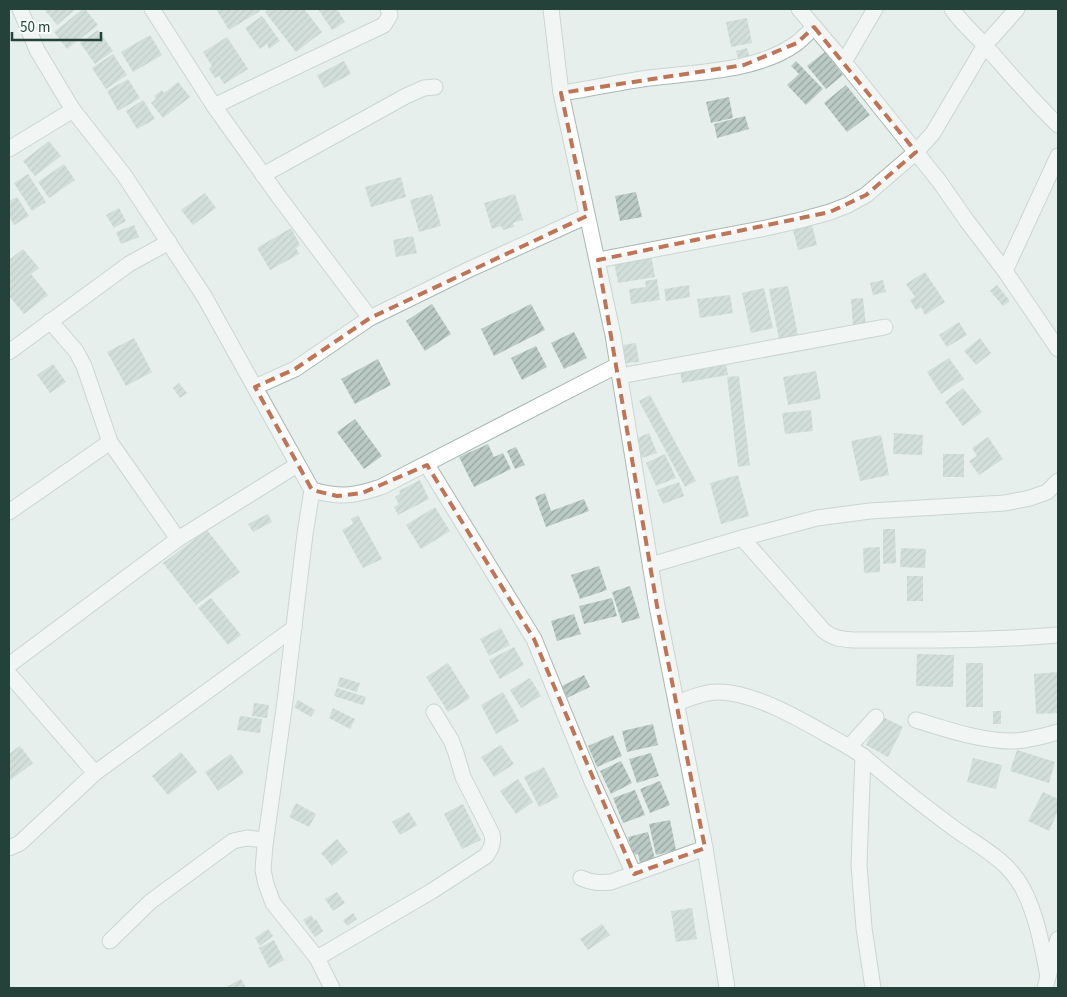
<svg xmlns="http://www.w3.org/2000/svg" width="1067" height="997" font-family="'Source Sans 3',sans-serif">
	<style>
		.building { fill: url(#building-hatch) }
		.lines { fill: none; stroke-linecap: round; stroke-linejoin: round }
		.minor-casing { stroke: #a8b8b2; stroke-width: 17 }
		.minor { stroke: #fff; stroke-width: 15 }
		.marked { fill: none; stroke: #c07456; stroke-width: 4; stroke-dasharray: 10 6; stroke-linejoin: round }
	</style>
	<defs>
		<pattern id="building-hatch" width="6" height="6" patternUnits="userSpaceOnUse" patternTransform="scale(1.25)"><rect width="6" height="6" fill="#bbcac4"/><path d="M-1 1l2-2M0 6l6-6M5 7l2-2" fill="none" stroke="#98a6a0"/></pattern>
	</defs>
	<rect width="100%" height="100%" fill="#e6efeb"/>
	<g class="building">
		<polygon points="44,9 76,9 57,25"/>
		<polygon points="83,9 85,9 98,25 67,49 54,32"/>
		<polygon points="216,9 258,9 260,11 229,30"/>
		<polygon points="269,9 304,9 322,32 296,52 265,12"/>
		<polygon points="318,9 337,9 345,22 332,30"/>
		<polygon points="262,16 280,41 269,49 267,44 260,49 245,28"/>
		<polygon points="747,18 752,43 731,47 726,22"/>
		<polygon points="98,30 113,51 95,64 80,43"/>
		<polygon points="150,35 162,55 133,72 121,52"/>
		<polygon points="227,37 248,69 224,84 219,76 215,78 209,69 212,66 203,52"/>
		<polygon points="747,48 750,58 739,61 736,51"/>
		<polygon points="825,52 843,75 826,89 807,66"/>
		<polygon points="113,54 127,75 106,89 92,68"/>
		<polygon points="344,61 351,74 324,88 317,75"/>
		<polygon points="796,61 823,89 806,105 787,85 799,74 791,66"/>
		<polygon points="128,79 140,98 118,111 107,91"/>
		<polygon points="178,82 190,97 163,118 151,103 156,99 154,96 162,90 164,93"/>
		<polygon points="846,85 870,115 847,132 824,103"/>
		<polygon points="729,97 733,118 711,123 706,102"/>
		<polygon points="143,100 155,119 137,129 126,111"/>
		<polygon points="745,116 749,129 717,138 714,124"/>
		<polygon points="49,141 61,156 35,176 23,161"/>
		<polygon points="64,164 75,180 49,198 38,182"/>
		<polygon points="28,174 46,202 32,211 14,183"/>
		<polygon points="401,177 406,197 371,207 365,187"/>
		<polygon points="636,192 642,217 620,221 615,196"/>
		<polygon points="205,193 216,208 193,225 181,210"/>
		<polygon points="432,194 441,226 419,232 410,200"/>
		<polygon points="515,194 523,220 513,223 514,227 503,230 501,226 492,229 484,203"/>
		<polygon points="17,197 29,216 14,225 9,216 9,201"/>
		<polygon points="119,208 126,221 114,228 106,215"/>
		<polygon points="134,225 139,237 121,244 116,232"/>
		<polygon points="812,225 817,245 798,250 793,230"/>
		<polygon points="291,228 300,245 296,248 299,254 270,270 257,248"/>
		<polygon points="413,236 417,253 396,257 393,240"/>
		<polygon points="23,249 39,268 31,274 48,295 24,314 9,296 9,260"/>
		<polygon points="651,255 655,277 618,283 614,261"/>
		<polygon points="925,272 945,302 925,315 921,307 916,310 910,300 915,297 906,284"/>
		<polygon points="657,279 660,300 631,304 629,289 646,287 645,281"/>
		<polygon points="883,280 886,292 873,295 870,283"/>
		<polygon points="689,285 690,297 666,301 664,289"/>
		<polygon points="997,285 1010,301 1003,306 990,291"/>
		<polygon points="788,286 798,335 779,339 769,289"/>
		<polygon points="764,288 773,328 751,333 742,293"/>
		<polygon points="730,295 733,313 700,318 697,299"/>
		<polygon points="863,298 866,326 853,327 851,299"/>
		<polygon points="432,304 451,334 425,351 406,321"/>
		<polygon points="531,304 545,330 494,356 481,329"/>
		<polygon points="959,322 967,335 947,347 939,335"/>
		<polygon points="574,332 587,358 564,369 551,343"/>
		<polygon points="134,338 152,372 126,386 107,352"/>
		<polygon points="980,338 991,353 976,365 964,351"/>
		<polygon points="636,343 639,362 625,363 623,345"/>
		<polygon points="536,346 547,367 522,380 511,358"/>
		<polygon points="949,358 964,379 941,394 927,372"/>
		<polygon points="378,359 391,385 355,404 341,379"/>
		<polygon points="53,364 66,382 50,393 37,375"/>
		<polygon points="726,364 728,375 682,383 680,371"/>
		<polygon points="816,371 821,399 788,405 783,377"/>
		<polygon points="739,376 750,465 738,467 727,377"/>
		<polygon points="179,383 187,393 180,398 173,388"/>
		<polygon points="963,388 982,412 963,426 945,402"/>
		<polygon points="650,395 696,481 685,487 639,401"/>
		<polygon points="811,410 813,431 785,434 782,413"/>
		<polygon points="355,419 382,456 364,469 337,432"/>
		<polygon points="649,433 657,453 642,458 635,439"/>
		<polygon points="894,433 923,435 922,455 893,454"/>
		<polygon points="881,435 889,475 860,481 851,441"/>
		<polygon points="988,437 1003,459 979,475 969,461 977,456 972,448"/>
		<polygon points="488,444 494,457 503,453 511,469 474,487 459,457"/>
		<polygon points="516,447 525,465 515,469 507,451"/>
		<polygon points="665,454 676,478 656,486 646,463"/>
		<rect x="943" y="454" width="21" height="23"/>
		<polygon points="738,475 749,516 721,524 710,483"/>
		<polygon points="420,480 429,499 398,515 394,507 399,504 395,497 400,494 399,491"/>
		<polygon points="679,482 684,496 663,504 657,490"/>
		<polygon points="545,493 551,511 584,499 589,511 546,527 535,497"/>
		<polygon points="435,507 450,531 421,549 406,525"/>
		<polygon points="268,514 272,522 253,532 248,524"/>
		<polygon points="358,515 382,559 363,568 342,530 353,524 351,519"/>
		<polygon points="883,529 895,529 896,563 883,564"/>
		<polygon points="207,530 240,572 196,605 163,563"/>
		<polygon points="880,547 880,572 864,573 863,548"/>
		<polygon points="901,548 926,549 925,568 900,567"/>
		<polygon points="599,566 607,590 580,599 571,575"/>
		<rect x="907" y="576" width="16" height="25"/>
		<polygon points="630,586 640,618 622,623 612,592"/>
		<polygon points="211,598 241,635 228,645 198,608"/>
		<polygon points="612,598 617,616 584,624 579,606"/>
		<polygon points="574,614 581,634 557,641 551,621"/>
		<polygon points="501,628 510,645 489,656 480,639"/>
		<polygon points="514,647 524,665 500,679 489,660"/>
		<polygon points="917,654 954,655 953,687 916,686"/>
		<polygon points="448,663 470,698 448,712 426,677"/>
		<rect x="966" y="663" width="17" height="44"/>
		<polygon points="1058,672 1058,713 1036,714 1034,674"/>
		<polygon points="584,675 590,687 567,698 562,686"/>
		<polygon points="340,677 360,683 357,692 337,686"/>
		<polygon points="530,678 541,696 521,708 510,690"/>
		<polygon points="337,688 366,697 363,705 334,696"/>
		<polygon points="503,692 519,721 496,734 481,705"/>
		<polygon points="298,700 315,710 311,717 294,707"/>
		<polygon points="254,703 269,705 267,718 252,716"/>
		<polygon points="333,708 355,719 350,729 329,718"/>
		<rect x="993" y="711" width="8" height="13"/>
		<polygon points="240,716 262,719 260,733 237,730"/>
		<polygon points="881,716 903,727 888,757 866,745"/>
		<polygon points="653,724 658,745 627,752 622,731"/>
		<polygon points="613,735 622,756 597,767 588,746"/>
		<polygon points="501,745 514,764 494,777 481,757"/>
		<polygon points="20,746 33,763 9,781 9,754"/>
		<polygon points="1017,750 1055,762 1049,783 1010,771"/>
		<polygon points="181,752 197,772 168,795 152,776"/>
		<polygon points="651,753 659,776 637,783 629,759"/>
		<polygon points="231,754 244,773 218,791 205,772"/>
		<polygon points="973,758 1002,765 996,789 967,782"/>
		<polygon points="621,761 632,783 611,794 600,771"/>
		<polygon points="544,767 559,797 539,807 524,777"/>
		<polygon points="518,779 533,802 516,814 500,791"/>
		<polygon points="660,781 670,805 650,813 640,789"/>
		<polygon points="635,790 645,815 623,823 613,798"/>
		<polygon points="1043,792 1058,799 1058,811 1049,831 1028,821"/>
		<polygon points="296,803 316,814 309,827 289,817"/>
		<polygon points="463,804 481,840 462,849 444,814"/>
		<polygon points="409,812 417,825 400,835 392,822"/>
		<polygon points="670,820 676,850 656,855 649,824"/>
		<polygon points="648,832 655,859 640,863 638,854 633,855 628,837"/>
		<polygon points="337,839 348,852 332,866 321,853"/>
		<polygon points="337,892 345,903 333,911 325,899"/>
		<polygon points="692,908 697,939 676,942 671,911"/>
		<polygon points="353,913 357,919 347,926 343,920"/>
		<polygon points="311,915 314,920 316,919 323,931 315,937 303,920"/>
		<polygon points="602,924 610,935 588,950 580,939"/>
		<polygon points="268,929 273,936 260,946 255,938"/>
		<polygon points="274,940 284,960 269,968 259,948"/>
		<polygon points="241,979 246,988 225,988"/>
	</g>
	<g class="lines">
		<g class="minor-casing">
			<g id="minor">
				<polyline points="20,9 37,50 73,110 124,175 204,296 312,490 305,534 285,701 265,845 263,870 266,884 273,903 317,958 332,988"/>
				<polyline points="152,9 214,106 279,197 370,318"/>
				<polyline points="551,9 561,93 613,335 657,606 705,848 727,988"/>
				<polyline points="799,9 844,62 939,181 967,221 1005,271 1058,349"/>
				<path d="M952 9C962 24 976 35 988 49 1011 75 1033 101 1058 125"/>
				<polyline points="844,62 875,9"/>
				<path d="M561 93C591 89 619 82 649 78 696 72 757 72 797 43 803 38 809 32 814 27"/>
				<polyline points="214,106 384,25 390,15 388,9"/>
				<polyline points="9,149 73,110"/>
				<polyline points="263,175 406,96 424,88 435,87"/>
				<polyline points="598,260 766,228 801,220 830,212 848,205 866,195 916,152 933,133 985,45 1017,9"/>
				<polyline points="1005,271 1058,156"/>
				<polyline points="50,321 76,351 84,366 110,442 178,539"/>
				<polyline points="9,352 129,264 169,242"/>
				<polyline points="620,376 885,327"/>
				<polyline points="255,387 295,369 370,318 468,270 587,216"/>
				<polyline points="427,465 534,639 591,779 634,874"/>
				<path d="M312 490C340 498 354 496 381 487L618 365"/>
				<polyline points="9,512 110,442"/>
				<path d="M742 538 823 630C833 639 842 639 854 640 922 640 990 641 1058 635"/>
				<polyline points="651,565 742,538 817,518 870,511 1005,503 1030,498 1047,492 1058,481"/>
				<polyline points="9,665 178,539 297,465"/>
				<polyline points="9,674 95,773"/>
				<path d="M677 703C690 698 704 692 718 692 759 692 813 727 849 747L863 756C893 782 924 806 955 829 980 847 1008 860 1023 889 1037 916 1042 946 1048 976"/>
				<path d="M916 720C946 729 980 741 1012 741 1028 741 1043 736 1058 732"/>
				<polyline points="849,747 876,717"/>
				<polyline points="863,756 859,865 864,928 873,988"/>
				<polyline points="9,848 20,843 95,773 294,628"/>
				<path d="M581 878C592 883 599 883 611 882L705 848"/>
				<polyline points="110,941 150,902 233,841 247,838 265,840"/>
				<path d="M317 958 432 891 486 856C491 849 494 843 492 834L463 777 456 753 451 740 434 712"/>
				<polyline points="1045,988 1058,939"/>
			</g>
		</g>
		<use href="#minor" class="minor"/>
	</g>
	<path d="M0 0H1067V997H0ZM814 27 916 152 866 195 830 212 598 260 657 606 705 848 634 874 534 639 427 465 362 493 337 496 312 490 255 387 295 369 370 318 587 216 561 93 744 65 797 43Z" fill="#e6efeb" fill-opacity=".55" fill-rule="evenodd"/>
	<path class="marked" d="M814 27 916 152 866 195 830 212 598 260 657 606 705 848 634 874 534 639 427 465 362 493 337 496 312 490 255 387 295 369 370 318 587 216 561 93 744 65 797 43Z"/>
	<rect width="1067" height="997" fill="none" stroke="#24423a" stroke-width="20"/>
	<path d="M12 32v8h89v-8" fill="none" stroke="#24423a" stroke-width="2.5"/>
	<text x="20" y="32" font-size="15" fill="#24423a" stroke="#f7fbf9" stroke-width="4" paint-order="stroke">50 m</text>
</svg>
